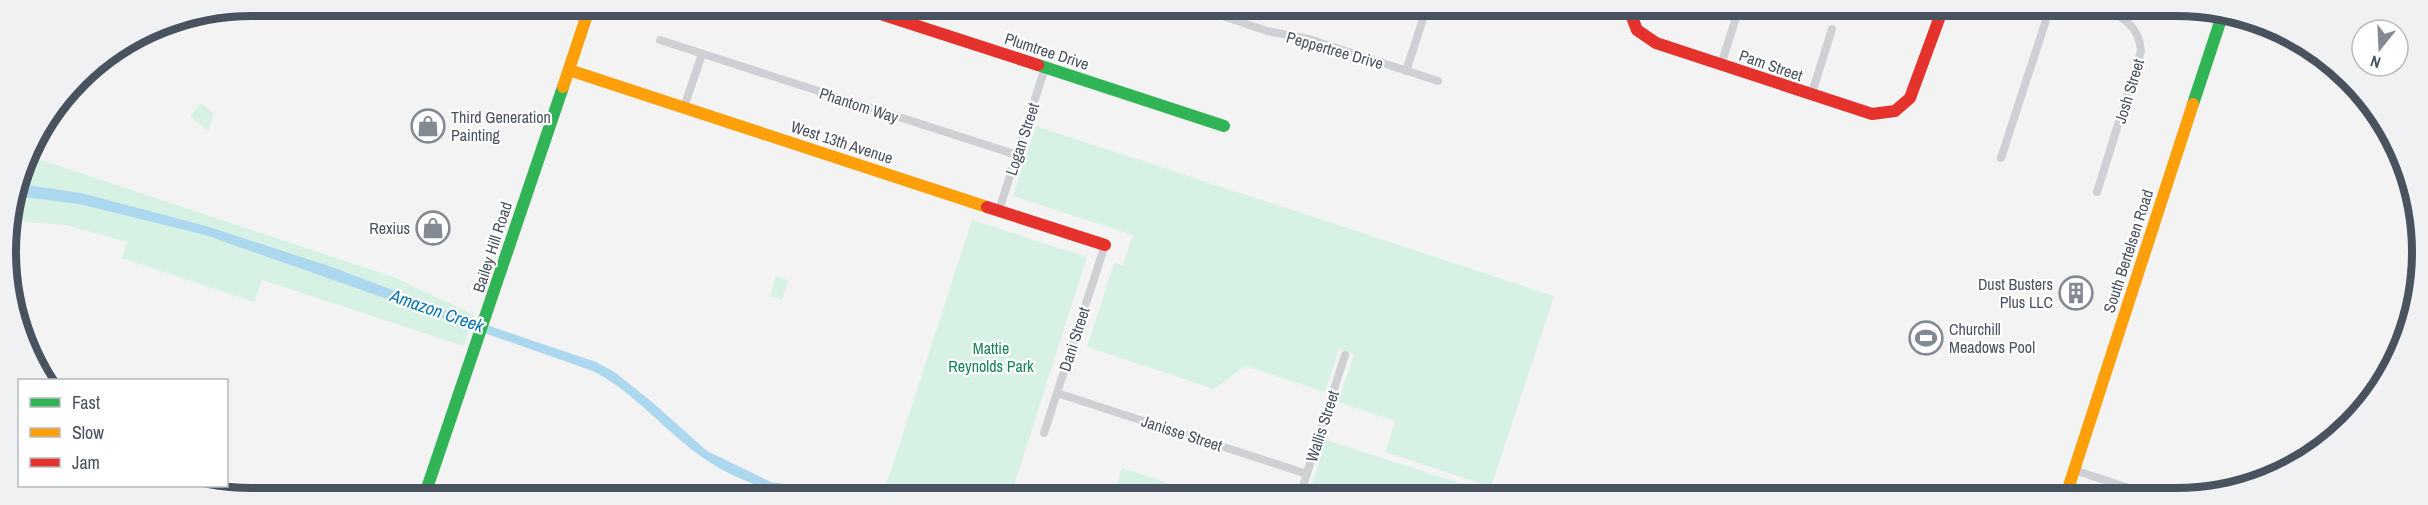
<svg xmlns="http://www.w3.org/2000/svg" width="2428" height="505" font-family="'Archivo Narrow',sans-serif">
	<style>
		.green { fill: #d8f1e5 }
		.water { fill: #acd8ef }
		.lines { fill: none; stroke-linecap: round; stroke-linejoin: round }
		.street { stroke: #ced0d3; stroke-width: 8 }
		.fast { stroke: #30b455; stroke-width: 12 }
		.slow { stroke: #ff9f0a; stroke-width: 12 }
		.jam { stroke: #e5322d; stroke-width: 12 }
		.labels { text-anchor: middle; stroke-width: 4.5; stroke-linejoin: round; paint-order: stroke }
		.street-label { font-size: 16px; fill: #49525f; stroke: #fff }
		.poi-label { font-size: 16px; fill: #49525f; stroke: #fff; text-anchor: start }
		.park-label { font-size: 16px; fill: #17835c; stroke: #fff }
		.water-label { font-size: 18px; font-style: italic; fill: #0c76b0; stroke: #fff }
		.rim { fill: none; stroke: #49525f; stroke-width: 8 }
	</style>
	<rect width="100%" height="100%" fill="#f3f3f3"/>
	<g class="green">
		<polygon points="201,103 214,114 208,131 190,116"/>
		<polygon points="1036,126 1554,296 1491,487 1385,452 1395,421 1338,402 1354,354 1339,349 1325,392 1245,366 1214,389 1087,347 1114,263 1123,265 1133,235 1013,196"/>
		<polygon points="27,155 394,277 474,315 464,346 262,280 254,302 122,258 127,242 66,225 10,221"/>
		<polygon points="972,220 1087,257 1010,498 901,497 884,492"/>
		<polygon points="776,276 788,280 782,300 770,296"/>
		<polygon points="1326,440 1506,498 1308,498"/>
		<polygon points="1122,468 1214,498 1113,498"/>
	</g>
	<path class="water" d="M19 184 81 193 206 226 332 267 466 318 596 362 616 373 652 402 707 451 771 482 801 486 842 497C772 497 724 480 672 433 646 410 624 387 593 371L205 235 79 204 16 196Z"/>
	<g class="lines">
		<g class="street">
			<polyline points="1196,7 1267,31 1309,39 1438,81"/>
			<polyline points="660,40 1017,155"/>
			<polyline points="1721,65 1739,8"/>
			<polyline points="1406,71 1427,7"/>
			<polyline points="1811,96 1832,29"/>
			<polyline points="684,107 702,54"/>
			<polyline points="2001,158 2050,8"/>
			<path d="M2097 192 2141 51C2139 26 2123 16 2101 8"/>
			<polyline points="999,210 1045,68"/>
			<polyline points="1057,393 1307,474"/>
			<polyline points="1044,433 1105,245"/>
			<polyline points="2074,470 2159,498"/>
			<polyline points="1299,498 1345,355"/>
		</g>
		<g class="fast">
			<polyline points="1038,65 1224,126"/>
			<polyline points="2193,104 2223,13"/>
			<polyline points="424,497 563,87"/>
		</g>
		<g class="slow">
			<polyline points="569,70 987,207"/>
			<polyline points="563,87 590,6"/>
			<polyline points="2065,498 2193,104"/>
		</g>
		<g class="jam">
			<polyline points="859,7 1038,65"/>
			<polyline points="1628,7 1637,30 1656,43 1872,114 1895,111 1910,98 1943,8"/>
			<polyline points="987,207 1105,245"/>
		</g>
	</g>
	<defs>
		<g id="shop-ring" transform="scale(1.725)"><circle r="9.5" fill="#fff" stroke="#848a93" stroke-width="1.5"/><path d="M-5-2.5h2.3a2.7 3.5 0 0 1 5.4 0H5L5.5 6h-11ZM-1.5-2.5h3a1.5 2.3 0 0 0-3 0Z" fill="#848a93"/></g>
		<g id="building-ring" transform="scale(1.725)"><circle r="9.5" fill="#fff" stroke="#848a93" stroke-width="1.5"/><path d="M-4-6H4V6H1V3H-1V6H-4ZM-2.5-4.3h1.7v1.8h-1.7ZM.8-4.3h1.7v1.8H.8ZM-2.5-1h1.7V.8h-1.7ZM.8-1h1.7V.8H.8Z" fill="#848a93"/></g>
		<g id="stadium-ring" transform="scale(1.725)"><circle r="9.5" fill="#fff" stroke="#848a93" stroke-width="1.5"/><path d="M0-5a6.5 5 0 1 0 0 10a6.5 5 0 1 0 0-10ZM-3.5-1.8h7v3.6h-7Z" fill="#848a93"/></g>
	</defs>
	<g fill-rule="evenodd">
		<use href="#shop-ring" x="428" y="126"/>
		<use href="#shop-ring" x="433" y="228"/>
		<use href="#building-ring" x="2076" y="293"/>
		<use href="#stadium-ring" x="1926" y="338"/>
	</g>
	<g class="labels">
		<g class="street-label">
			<text transform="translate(1335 50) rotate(16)" y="6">Peppertree Drive</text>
			<text transform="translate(1047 51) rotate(18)" y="6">Plumtree Drive</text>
			<text transform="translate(1771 65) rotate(19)" y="6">Pam Street</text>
			<text transform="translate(2129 91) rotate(-73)" y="6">Josh Street</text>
			<text transform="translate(859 105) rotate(18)" y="6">Phantom Way</text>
			<text transform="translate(1022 139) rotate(-72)" y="6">Logan Street</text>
			<text transform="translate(842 142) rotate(18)" y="6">West 13th Avenue</text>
			<text transform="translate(492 247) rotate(-72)" y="6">Bailey Hill Road</text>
			<text transform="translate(2128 251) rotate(-72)" y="6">South Bertelsen Road</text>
			<text transform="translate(1074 339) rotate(-72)" y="6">Dani Street</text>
			<text transform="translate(1322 426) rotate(-72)" y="6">Wallis Street</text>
			<text transform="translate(1182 433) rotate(18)" y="6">Janisse Street</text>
		</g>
		<g class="poi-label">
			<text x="451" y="123">Third Generation<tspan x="451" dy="18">Painting</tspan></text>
			<text x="410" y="234" text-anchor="end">Rexius</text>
			<text x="2053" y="290" text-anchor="end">Dust Busters<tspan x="2053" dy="18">Plus LLC</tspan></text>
			<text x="1949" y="335">Churchill<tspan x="1949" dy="18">Meadows Pool</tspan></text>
		</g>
		<g class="park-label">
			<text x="991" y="354">Mattie<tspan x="991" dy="18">Reynolds Park</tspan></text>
		</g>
		<g class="water-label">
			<text transform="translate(437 311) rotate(19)" y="6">Amazon Creek</text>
		</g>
	</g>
	<path d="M0 0H2428V505H0ZM252 16H2176A236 236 0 0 1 2412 252V252A236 236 0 0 1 2176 488H252A236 236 0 0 1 16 252V252A236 236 0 0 1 252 16Z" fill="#f0f1f2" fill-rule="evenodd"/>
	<path class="rim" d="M252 16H2176A236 236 0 0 1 2412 252V252A236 236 0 0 1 2176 488H252A236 236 0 0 1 16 252V252A236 236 0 0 1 252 16Z"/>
	<rect x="18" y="379" width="210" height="108" fill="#ffffff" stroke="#b6babf" stroke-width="1.5"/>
	<rect x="30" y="398" width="30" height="9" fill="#30b455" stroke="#b6babf" stroke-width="1.5"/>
	<text x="72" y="409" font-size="18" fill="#49525f">Fast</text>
	<rect x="30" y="428" width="30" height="9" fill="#ff9f0a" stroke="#b6babf" stroke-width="1.5"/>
	<text x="72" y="439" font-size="18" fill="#49525f">Slow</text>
	<rect x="30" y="458" width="30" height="9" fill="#e5322d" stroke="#b6babf" stroke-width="1.5"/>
	<text x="72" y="469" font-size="18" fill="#49525f">Jam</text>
	<g transform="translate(2380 48) rotate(198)"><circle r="28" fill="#ffffff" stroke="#b6babf" stroke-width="1.5"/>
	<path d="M0-4.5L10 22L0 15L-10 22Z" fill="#848a93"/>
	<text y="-9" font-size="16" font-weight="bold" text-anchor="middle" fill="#49525f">N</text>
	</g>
</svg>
